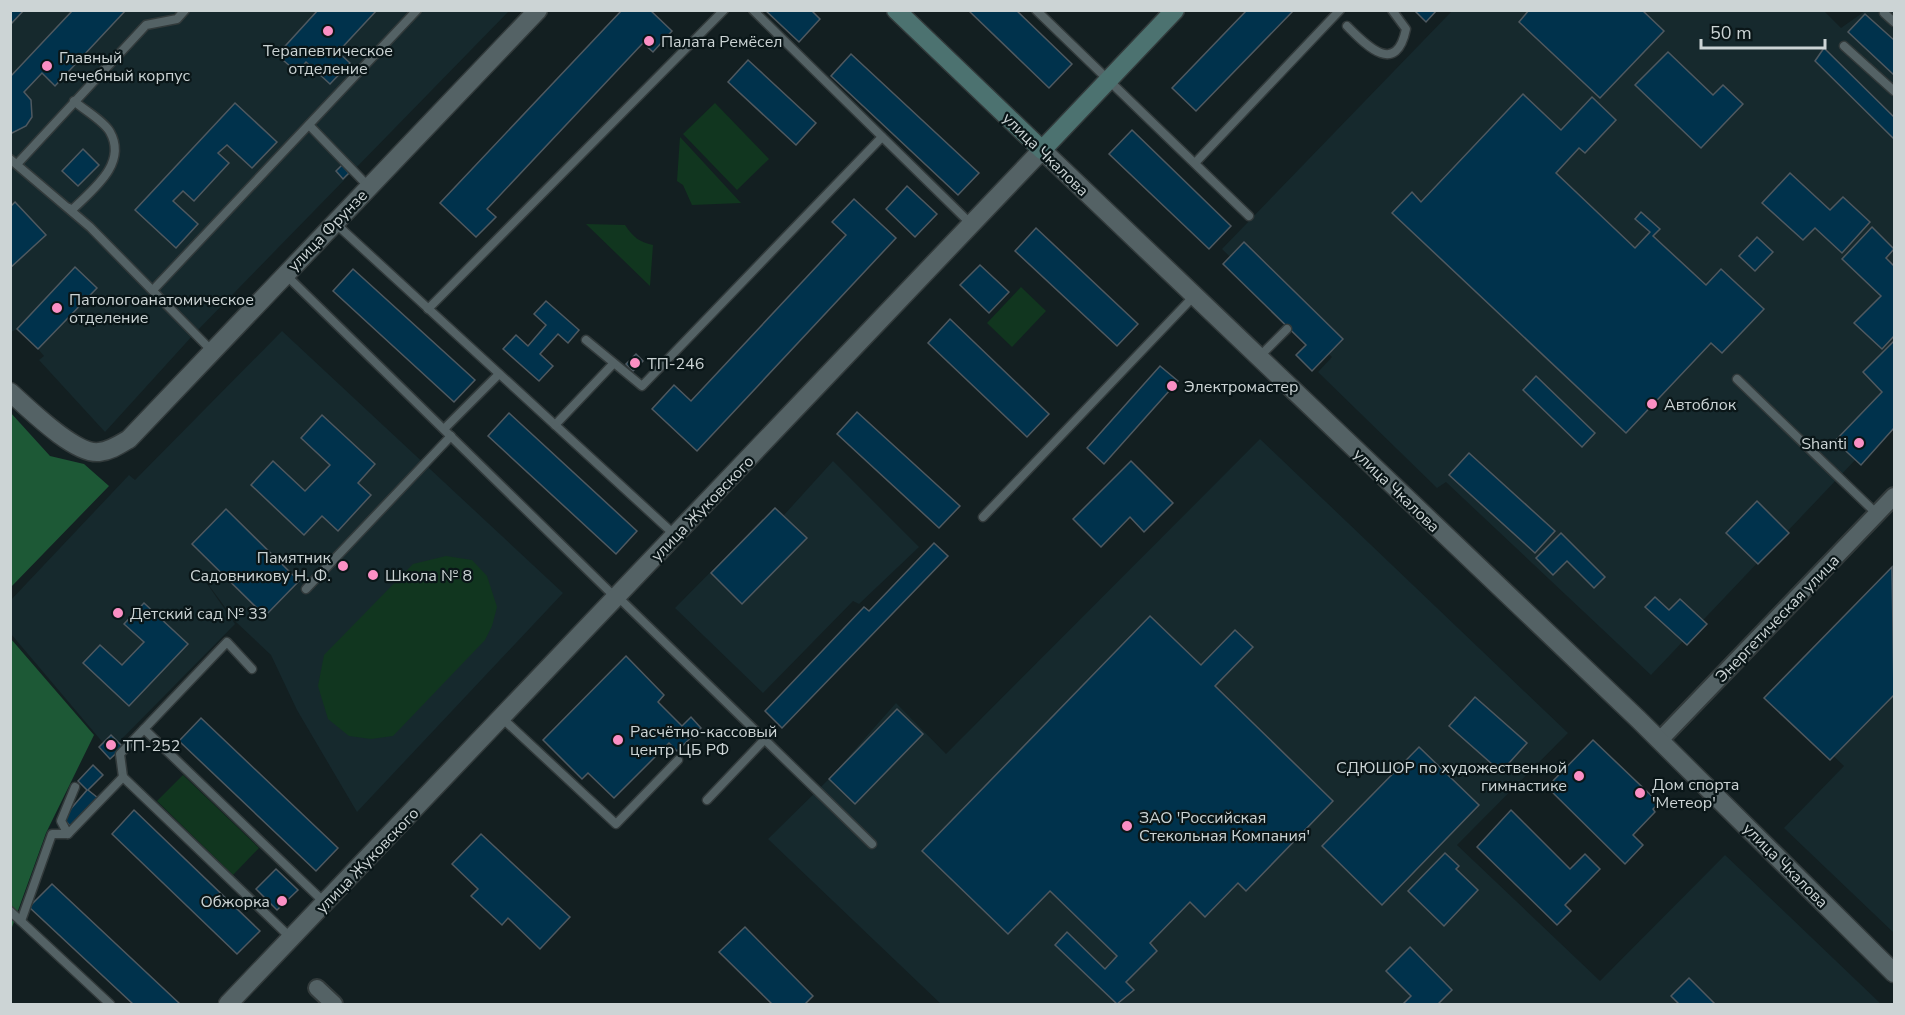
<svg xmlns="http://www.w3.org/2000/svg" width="1905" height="1015" font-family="'Nunito Sans',sans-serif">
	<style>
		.built { fill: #16292d }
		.green { fill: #11361f }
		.forest { fill: #1d5936 }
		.building { fill: #00324c; stroke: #4f5960; stroke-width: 1.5 }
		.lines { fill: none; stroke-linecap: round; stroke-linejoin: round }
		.service-casing { stroke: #323a3b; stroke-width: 11 }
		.minor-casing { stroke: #323a3b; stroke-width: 20 }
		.tertiary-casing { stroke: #323a3b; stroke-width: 21 }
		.secondary-casing { stroke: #323a3b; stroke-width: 21 }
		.service { stroke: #546265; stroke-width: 8 }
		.minor { stroke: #546265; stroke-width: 16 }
		.tertiary { stroke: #546265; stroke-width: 18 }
		.secondary { stroke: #4c7270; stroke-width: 18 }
		.poi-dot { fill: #fb8fc4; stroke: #0a1618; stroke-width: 2 }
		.labels { text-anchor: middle; stroke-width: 4.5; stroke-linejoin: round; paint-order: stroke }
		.poi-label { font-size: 16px; fill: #ccd4d5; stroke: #0a1618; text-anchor: start }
		.street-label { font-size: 16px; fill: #ccd4d5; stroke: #0a1618 }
	</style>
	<rect width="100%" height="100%" fill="#131f21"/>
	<g class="built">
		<polygon points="1823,10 1841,28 1865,11 1894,11 1894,419 1651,675 1446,482 1437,488 1318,372 1332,357 1222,249 1452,11"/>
		<polygon points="11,11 509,11 194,334 105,432 39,360 44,356 38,349 17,329 11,332"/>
		<polygon points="282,331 563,593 357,812 297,710 271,655 236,622 199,572 235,624 110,751 11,634 10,601 129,475 135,480"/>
		<polygon points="1260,439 1568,733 1457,845 1600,981 1725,855 1881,1004 941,1004 768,839 829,779 896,703 946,754"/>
		<polygon points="833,461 919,547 859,604 853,601 763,693 675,608 775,507 784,515"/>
		<polygon points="1894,570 1894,933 1784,828 1844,766 1771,696"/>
	</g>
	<g class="green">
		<polygon points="715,103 769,159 737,190 683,134"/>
		<polygon points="680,137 741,203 692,205 683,185 677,181"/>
		<path d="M586 224 625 225C633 237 639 242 653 245L650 286Z"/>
		<polygon points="1021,287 1046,311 1012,347 987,323"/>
		<polygon points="446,556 472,560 487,576 497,607 492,626 485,640 393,736 371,739 349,736 328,719 318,686 324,655 413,564"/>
		<polygon points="183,775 259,848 233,875 157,801"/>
	</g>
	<g class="forest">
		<polygon points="10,412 50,456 84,464 109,486 11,587"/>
		<polygon points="11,639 94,735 46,833 11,930"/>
	</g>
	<g class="building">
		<polygon points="10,10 24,10 10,25"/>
		<polygon points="73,10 126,10 55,86 42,73 24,92 31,100 32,117 26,126 10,134 10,77"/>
		<polygon points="318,10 377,10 338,52 350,63 330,84 306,62 297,72 277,55"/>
		<polygon points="622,10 650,10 672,31 653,52 643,43 487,209 496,217 476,237 440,203"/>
		<polygon points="765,10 811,10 820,19 799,42"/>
		<polygon points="968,10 1016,10 1072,64 1049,88"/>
		<polygon points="1247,10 1294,10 1196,111 1172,88"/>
		<polygon points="1414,10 1437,10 1426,22"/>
		<polygon points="1529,10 1642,10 1664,31 1600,98 1519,22"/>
		<polygon points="1865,14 1894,40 1894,75 1848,32"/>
		<polygon points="1824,48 1894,117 1894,139 1815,61"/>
		<polygon points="1668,52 1713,95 1723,85 1743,104 1701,148 1635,85"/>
		<polygon points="851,54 979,173 958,195 831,76"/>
		<polygon points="748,60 816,123 796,145 728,82"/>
		<polygon points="1523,94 1561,130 1592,97 1616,120 1585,153 1579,148 1556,173 1635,248 1650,232 1635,219 1641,212 1660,229 1653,236 1706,285 1721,269 1764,309 1722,353 1711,343 1626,433 1392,213 1412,192 1421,202"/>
		<polygon points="235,103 277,142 252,168 227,145 218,153 229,163 194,201 183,191 173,201 198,224 176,248 135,210"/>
		<polygon points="1132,130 1231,226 1209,249 1109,154"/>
		<polygon points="83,149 99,165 78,186 62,171"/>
		<polygon points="342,165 349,173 343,179 336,171"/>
		<polygon points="1790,173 1830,210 1843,197 1870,222 1842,253 1815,228 1803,240 1762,203"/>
		<polygon points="907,186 937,214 915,237 886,209"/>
		<polygon points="854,199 896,238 697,451 652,409 674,385 691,401 846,235 832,222"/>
		<polygon points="15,202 46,235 10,268 10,207"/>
		<polygon points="1872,227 1894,249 1886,258 1894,266 1894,336 1882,349 1854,323 1881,296 1842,259"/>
		<polygon points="1036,228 1138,324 1117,346 1015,251"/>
		<polygon points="1757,237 1773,252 1755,271 1739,256"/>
		<polygon points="1244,242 1343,339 1312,371 1296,355 1306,345 1223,264"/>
		<polygon points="980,265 1009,292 989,313 960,285"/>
		<polygon points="75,267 97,288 38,349 17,329"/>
		<polygon points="353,269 475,380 454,402 333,291"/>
		<polygon points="546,301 579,330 568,343 558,334 540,354 553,366 539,381 503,349 516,335 528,346 546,325 534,314"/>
		<polygon points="950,319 1049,414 1027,437 928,343"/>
		<polygon points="1894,341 1894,428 1861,465 1835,441 1882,392 1863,372"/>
		<polygon points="636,354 643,361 633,371 626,364"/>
		<polygon points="1160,366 1178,381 1104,464 1087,448"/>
		<polygon points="1536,376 1595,433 1582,447 1523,390"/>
		<polygon points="857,412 960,506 939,528 837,434"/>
		<polygon points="509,413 637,531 616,554 488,436"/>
		<polygon points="322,415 375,464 358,483 371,495 338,531 322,516 304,535 251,485 273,461 305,491 330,465 301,438"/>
		<polygon points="1469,453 1555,531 1535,553 1449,475"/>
		<polygon points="1131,461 1173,503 1144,532 1130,517 1101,547 1073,519"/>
		<polygon points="1757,501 1789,533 1758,564 1726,533"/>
		<polygon points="775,508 807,538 742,604 711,573"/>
		<polygon points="226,509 299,581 265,616 192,544"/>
		<polygon points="1561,533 1605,577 1594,588 1567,561 1553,575 1536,558"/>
		<polygon points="934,543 948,556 782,728 765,711 864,607 869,611"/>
		<polygon points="1892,567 1894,695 1830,760 1764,698"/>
		<polygon points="1655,597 1669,610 1680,599 1707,624 1687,645 1645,607"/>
		<polygon points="144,603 188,644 129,706 83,663 100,645 122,665 144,642 124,624"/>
		<polygon points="1150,616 1201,665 1235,630 1253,647 1215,686 1333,801 1246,891 1238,883 1205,917 1190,902 1150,943 1157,951 1126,982 1134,990 1117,1004 1055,945 1067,932 1105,969 1117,956 1050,891 1008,934 922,851"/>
		<polygon points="626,656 664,695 658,702 682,726 691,717 701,728 677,751 669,743 614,798 588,773 582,779 543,740"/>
		<polygon points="1475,697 1527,743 1501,772 1449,726"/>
		<polygon points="897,709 923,734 855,804 829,779"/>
		<polygon points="201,718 338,848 316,871 179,741"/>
		<polygon points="111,735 123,747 110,759 99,747"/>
		<polygon points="1593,740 1659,803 1653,809 1655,812 1633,835 1643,845 1625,864 1547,787"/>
		<polygon points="1419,747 1479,805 1382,905 1322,846"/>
		<polygon points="93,765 103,775 88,790 98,798 71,827 63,818 87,790 78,781"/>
		<polygon points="134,810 260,931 237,954 112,834"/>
		<polygon points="1511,810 1570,869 1585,854 1600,869 1565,905 1571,911 1557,925 1477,847"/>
		<polygon points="481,834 570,917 540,949 508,918 502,925 471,896 478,889 452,864"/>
		<polygon points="1445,853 1459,866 1456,869 1478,890 1444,926 1408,891"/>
		<polygon points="276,869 298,890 277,910 256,889"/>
		<polygon points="52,884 180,1004 133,1004 29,907"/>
		<polygon points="745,927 813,996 805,1004 772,1004 719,952"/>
		<polygon points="1410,947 1452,990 1438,1004 1403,1004 1411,996 1386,971"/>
		<polygon points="1689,978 1715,1004 1679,1004 1671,996"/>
	</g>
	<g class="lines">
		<g class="service-casing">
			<g id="service">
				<polyline points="753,10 971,224"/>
				<polyline points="1036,10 1249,216"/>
				<polyline points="1884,13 1894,22"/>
				<path d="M1347 26C1366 45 1396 77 1406 29L1392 10"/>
				<polyline points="1844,46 1894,91"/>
				<polyline points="309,125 369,187"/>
				<polyline points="10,159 90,227 212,351"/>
				<polyline points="18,163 146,25 177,19 185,10"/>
				<polyline points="1195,163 1340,10"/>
				<path d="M69 208 72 210C92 190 128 164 110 132 104 121 84 110 74 101"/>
				<polyline points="335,223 676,536"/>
				<polyline points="285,274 616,598"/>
				<polyline points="153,290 417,10"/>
				<polyline points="428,309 724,10"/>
				<polyline points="586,340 642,386 882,137"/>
				<polyline points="1259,357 1287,329"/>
				<polyline points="1737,379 1877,514"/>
				<polyline points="555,425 613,364"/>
				<polyline points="444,429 499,374"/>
				<polyline points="983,517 1194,296"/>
				<polyline points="306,589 451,436"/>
				<polyline points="618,597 872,844"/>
				<polyline points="252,669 227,642 144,729 325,903"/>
				<polyline points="502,718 616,824 678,760"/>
				<polyline points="123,777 120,754 144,729"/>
				<polyline points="707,800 765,739"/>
				<polyline points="68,834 61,821 75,787"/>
				<polyline points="10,911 110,1004"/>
				<polyline points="21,921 52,834 68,834 123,777 291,938"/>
			</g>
		</g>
		<g class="minor-casing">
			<g id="minor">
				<polyline points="1660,740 1894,496"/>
				<polyline points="317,988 334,1004"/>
			</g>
		</g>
		<g class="tertiary-casing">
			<g id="tertiary">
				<path d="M10 392C28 408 75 455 99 452 110 451 119 445 129 439L538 10"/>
				<polyline points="228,1004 1042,150 1638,719 1894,973"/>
			</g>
		</g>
		<g class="secondary-casing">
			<polyline id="secondary" points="896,10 1042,150 1175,10"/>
		</g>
		<use href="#service" class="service"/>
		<use href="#minor" class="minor"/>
		<use href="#tertiary" class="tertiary"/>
		<use href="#secondary" class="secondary"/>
	</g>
	<g class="poi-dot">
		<circle cx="328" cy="31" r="6"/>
		<circle cx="649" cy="41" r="6"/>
		<circle cx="47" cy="66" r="6"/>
		<circle cx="57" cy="308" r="6"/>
		<circle cx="635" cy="363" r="6"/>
		<circle cx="1172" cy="386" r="6"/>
		<circle cx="1652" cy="404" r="6"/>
		<circle cx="1859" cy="443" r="6"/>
		<circle cx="343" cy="566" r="6"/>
		<circle cx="373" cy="575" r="6"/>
		<circle cx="118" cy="613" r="6"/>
		<circle cx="618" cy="740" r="6"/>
		<circle cx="111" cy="745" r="6"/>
		<circle cx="1579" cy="776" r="6"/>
		<circle cx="1640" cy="793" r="6"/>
		<circle cx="1127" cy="826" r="6"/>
		<circle cx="282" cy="901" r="6"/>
	</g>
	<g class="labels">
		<g class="poi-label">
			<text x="661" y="47">Палата Ремёсел</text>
			<text x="328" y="56" text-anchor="middle">Терапевтическое<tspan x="328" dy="18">отделение</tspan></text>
			<text x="59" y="63">Главный<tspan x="59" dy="18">лечебный корпус</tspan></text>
			<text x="69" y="305">Патологоанатомическое<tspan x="69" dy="18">отделение</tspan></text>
			<text x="647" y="369">ТП-246</text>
			<text x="1184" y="392">Электромастер</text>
			<text x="1664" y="410">Автоблок</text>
			<text x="1847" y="449" text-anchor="end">Shanti</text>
			<text x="331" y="563" text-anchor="end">Памятник<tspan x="331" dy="18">Садовникову Н. Ф.</tspan></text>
			<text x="385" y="581">Школа № 8</text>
			<text x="130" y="619">Детский сад № 33</text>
			<text x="630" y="737">Расчётно-кассовый<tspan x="630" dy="18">центр ЦБ РФ</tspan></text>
			<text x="123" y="751">ТП-252</text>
			<text x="1567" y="773" text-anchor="end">СДЮШОР по художественной<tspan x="1567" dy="18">гимнастике</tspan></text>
			<text x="1652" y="790">Дом спорта<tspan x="1652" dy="18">'Метеор'</tspan></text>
			<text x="1139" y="823">ЗАО 'Российская<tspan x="1139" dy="18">Стекольная Компания'</tspan></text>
			<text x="270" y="907" text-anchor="end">Обжорка</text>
		</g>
		<g class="street-label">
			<text transform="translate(1046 154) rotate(44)" y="6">улица Чкалова</text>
			<text transform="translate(327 230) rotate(-46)" y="6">улица Фрунзе</text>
			<text transform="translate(1397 490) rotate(44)" y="6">улица Чкалова</text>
			<text transform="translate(702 508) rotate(-46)" y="6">улица Жуковского</text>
			<text transform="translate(1777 618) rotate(-46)" y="6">Энергетическая улица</text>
			<text transform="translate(367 860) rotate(-46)" y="6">улица Жуковского</text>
			<text transform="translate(1786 865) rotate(45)" y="6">улица Чкалова</text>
		</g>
	</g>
	<rect width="1905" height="1015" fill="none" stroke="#ccd4d5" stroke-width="24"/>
	<path d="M1701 39v9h124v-9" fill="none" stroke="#ccd4d5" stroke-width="3"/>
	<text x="1710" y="39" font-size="18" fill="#ccd4d5" stroke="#0a1618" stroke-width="4.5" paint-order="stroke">50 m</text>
</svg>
